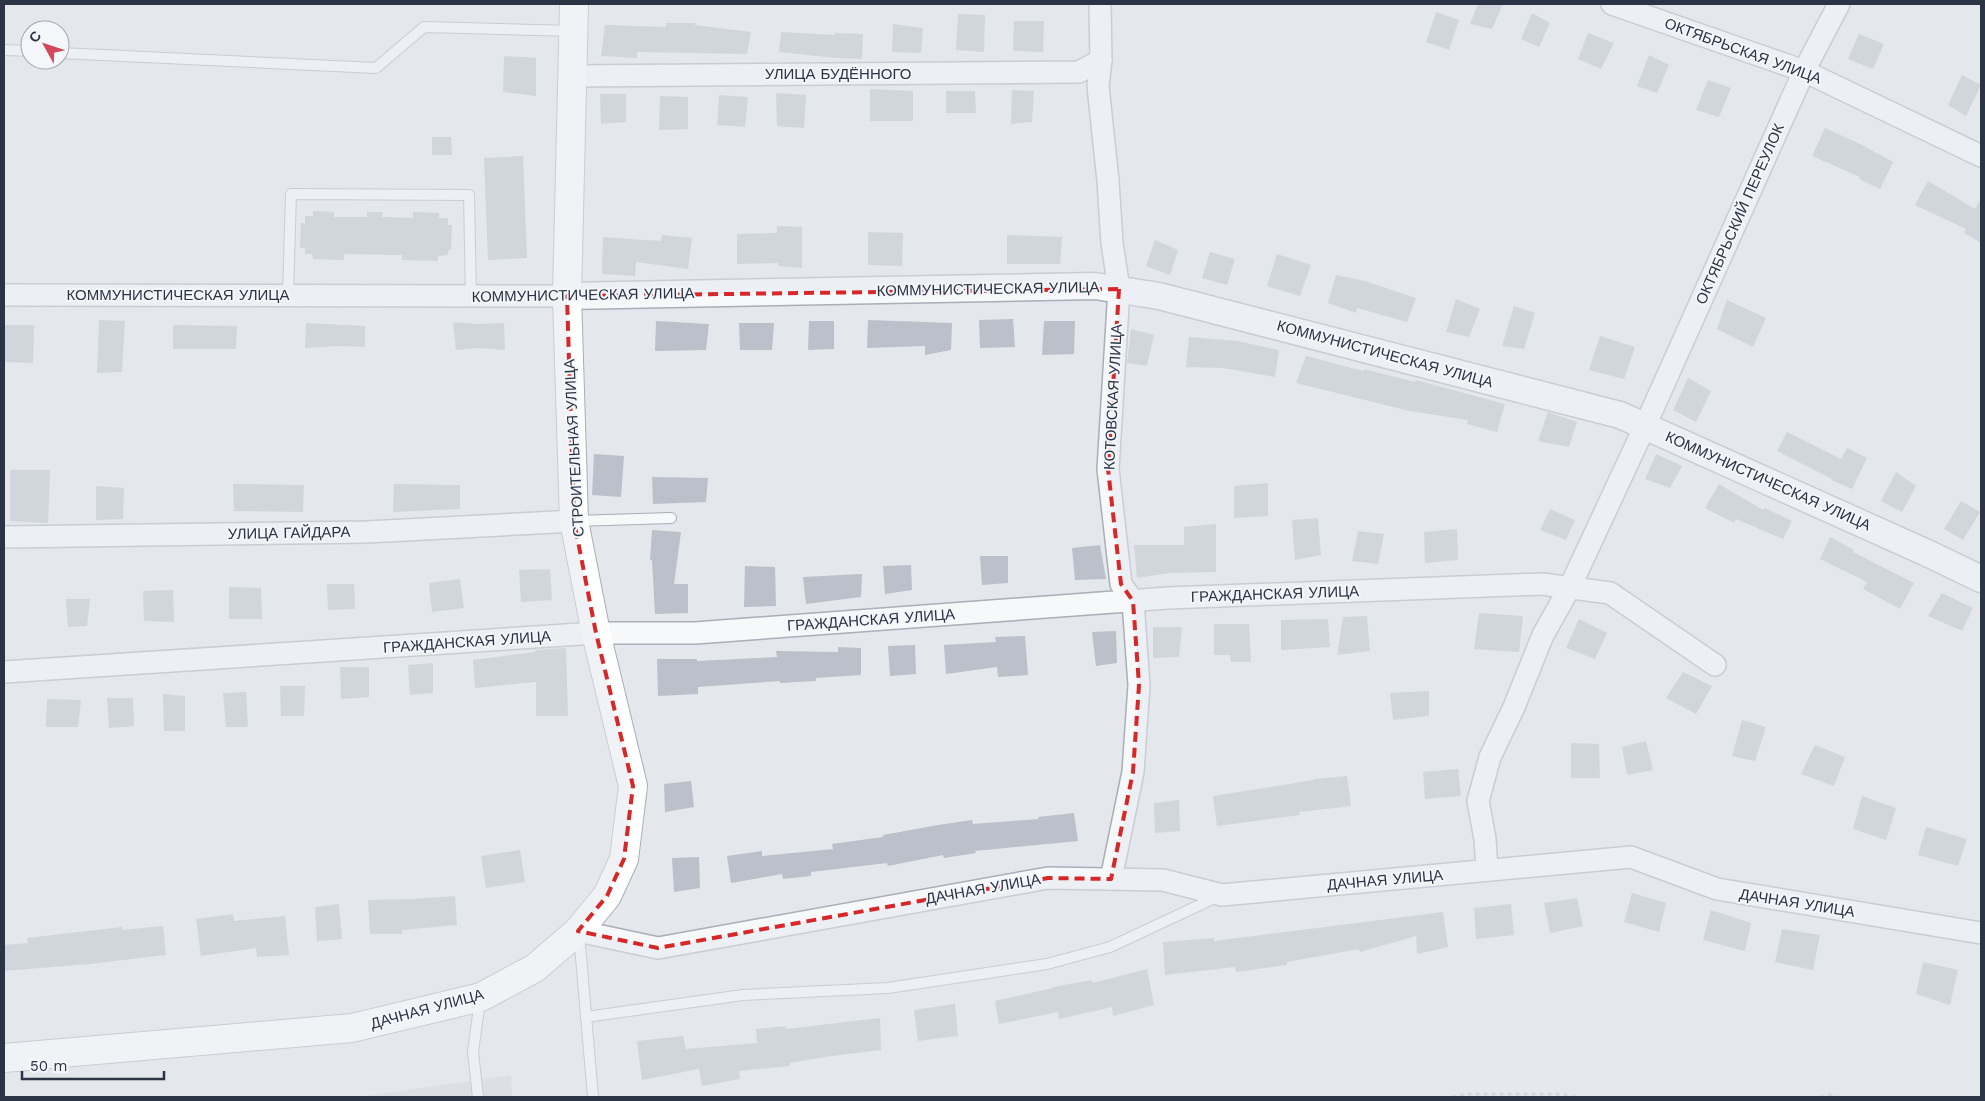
<svg xmlns="http://www.w3.org/2000/svg" width="1985" height="1101" font-family="'Work Sans',sans-serif">
	<style>
		.built { fill: #d2d6de }
		.building { fill: #bbc0ca }
		.lines { fill: none; stroke-linecap: round; stroke-linejoin: round }
		.service-casing { stroke: #a9aeb7; stroke-width: 12 }
		.minor-casing { stroke: #a9aeb7; stroke-width: 24 }
		.tertiary-casing { stroke: #a9aeb7; stroke-width: 29 }
		.secondary-casing { stroke: #a9aeb7; stroke-width: 30 }
		.path { stroke: #c2c5cb; stroke-width: 3; stroke-dasharray: 4 4; stroke-linecap: butt }
		.service { stroke: #f7f8fa; stroke-width: 10 }
		.minor { stroke: #f7f8fa; stroke-width: 21 }
		.tertiary { stroke: #f7f8fa; stroke-width: 26 }
		.secondary { stroke: #fff; stroke-width: 28 }
		.marked { fill: none; stroke: #d62828; stroke-width: 4; stroke-dasharray: 10 6; stroke-linejoin: round }
		.labels { text-anchor: middle; stroke-width: 4; stroke-linejoin: round; paint-order: stroke }
		.street-label { font-size: 15px; fill: #2b3445; stroke: #f4f6f9 }
	</style>
	<rect width="100%" height="100%" fill="#e4e7ec"/>
	<polygon class="built" points="511,1075 512,1097 355,1097 358,1097"/>
	<g class="building">
		<polygon points="1478,4 1503,4 1492,29 1470,24"/>
		<polygon points="1436,12 1459,20 1449,50 1426,42"/>
		<polygon points="1532,13 1550,23 1539,47 1521,39"/>
		<polygon points="958,14 985,15 984,52 956,50"/>
		<polygon points="1014,21 1044,21 1043,52 1013,51"/>
		<polygon points="666,23 695,23 695,25 751,32 747,54 637,52 637,58 601,56 605,25 666,27"/>
		<polygon points="893,24 923,28 921,53 892,52"/>
		<polygon points="781,32 835,35 835,33 863,34 862,59 836,58 779,52"/>
		<polygon points="1588,33 1614,43 1601,69 1578,59"/>
		<polygon points="1859,34 1884,44 1873,69 1848,59"/>
		<polygon points="1649,55 1669,65 1657,93 1637,86"/>
		<polygon points="504,56 536,58 536,96 503,92"/>
		<polygon points="1962,75 1981,85 1966,116 1948,105"/>
		<polygon points="1708,80 1731,88 1719,117 1696,110"/>
		<polygon points="870,89 913,91 913,121 870,121"/>
		<polygon points="1012,90 1034,91 1032,122 1011,124"/>
		<polygon points="946,91 975,91 976,113 946,113"/>
		<polygon points="776,93 806,95 804,128 777,126"/>
		<polygon points="600,94 626,94 626,122 601,124"/>
		<polygon points="719,95 748,97 745,127 717,125"/>
		<polygon points="660,96 688,97 688,129 659,130"/>
		<polygon points="1825,128 1860,144 1893,162 1880,189 1859,179 1860,177 1812,156"/>
		<polygon points="432,137 451,137 452,155 432,155"/>
		<polygon points="523,156 527,258 488,260 484,158"/>
		<polygon points="1928,181 1975,209 1981,198 1981,243 1964,233 1966,229 1915,205"/>
		<polygon points="313,211 334,212 334,217 367,217 367,212 383,212 382,217 413,218 413,212 439,213 439,218 448,218 448,225 452,225 451,250 448,250 448,255 438,256 438,261 402,260 402,255 344,254 344,260 313,259 312,254 305,254 305,248 300,248 301,223 305,223 305,216 313,216"/>
		<polygon points="777,226 802,227 802,268 778,266 778,263 737,264 737,234 777,233"/>
		<polygon points="868,232 903,233 902,266 868,265"/>
		<polygon points="662,235 692,238 688,269 636,262 635,276 602,274 603,237 661,241"/>
		<polygon points="1007,235 1062,237 1060,264 1007,264"/>
		<polygon points="1155,240 1178,250 1170,275 1146,266"/>
		<polygon points="1210,252 1235,259 1227,285 1202,278"/>
		<polygon points="1277,254 1311,265 1300,296 1267,286"/>
		<polygon points="1336,275 1365,281 1416,298 1407,322 1357,308 1356,313 1328,303"/>
		<polygon points="1456,299 1480,309 1469,337 1446,332"/>
		<polygon points="1727,300 1766,318 1753,347 1717,329"/>
		<polygon points="1514,306 1535,313 1524,349 1502,346"/>
		<polygon points="1013,319 1015,347 980,348 979,320"/>
		<polygon points="99,320 125,321 122,372 97,373"/>
		<polygon points="868,320 952,323 951,350 925,355 925,346 867,348"/>
		<polygon points="656,321 709,324 706,350 655,351"/>
		<polygon points="809,321 834,321 834,349 808,350"/>
		<polygon points="1044,321 1075,321 1074,354 1042,355"/>
		<polygon points="453,322 477,324 504,323 505,350 479,348 456,350"/>
		<polygon points="306,323 365,326 365,347 339,346 305,348"/>
		<polygon points="739,323 774,323 772,350 740,350"/>
		<polygon points="4,325 34,325 33,363 4,362"/>
		<polygon points="173,325 237,326 236,349 173,349"/>
		<polygon points="1131,329 1154,335 1147,366 1127,363"/>
		<polygon points="1600,336 1635,347 1624,379 1589,370"/>
		<polygon points="1189,337 1237,341 1279,350 1275,377 1223,368 1186,367"/>
		<polygon points="1306,356 1363,371 1364,369 1415,382 1416,380 1505,404 1497,432 1467,424 1468,420 1410,411 1296,383"/>
		<polygon points="1688,378 1711,391 1696,422 1673,410"/>
		<polygon points="1548,412 1577,422 1569,447 1538,441"/>
		<polygon points="1787,432 1841,459 1847,448 1867,458 1852,489 1831,480 1832,479 1777,451"/>
		<polygon points="594,454 624,456 621,497 592,495"/>
		<polygon points="1656,454 1682,466 1670,488 1645,479"/>
		<polygon points="10,470 50,470 48,523 10,521"/>
		<polygon points="1896,472 1916,486 1902,512 1881,501"/>
		<polygon points="652,477 708,478 706,502 653,504"/>
		<polygon points="1268,483 1268,516 1234,518 1234,486"/>
		<polygon points="233,484 304,485 303,512 234,511"/>
		<polygon points="394,484 460,485 460,509 393,512"/>
		<polygon points="1719,484 1763,510 1765,508 1792,521 1783,539 1736,519 1734,523 1705,508"/>
		<polygon points="96,486 124,488 123,519 96,520"/>
		<polygon points="1961,501 1980,512 1963,540 1944,529"/>
		<polygon points="1550,509 1575,520 1566,540 1540,530"/>
		<polygon points="1318,518 1321,555 1295,560 1292,520"/>
		<polygon points="1216,524 1216,572 1169,573 1137,578 1134,545 1184,545 1184,527"/>
		<polygon points="1457,529 1458,560 1425,563 1424,532"/>
		<polygon points="652,530 681,532 674,584 688,584 688,613 655,614 652,560 650,560"/>
		<polygon points="1358,531 1384,534 1378,564 1352,561"/>
		<polygon points="1830,537 1854,550 1853,552 1914,583 1900,609 1863,589 1867,582 1820,559"/>
		<polygon points="1100,545 1106,579 1075,580 1072,548"/>
		<polygon points="980,556 1008,556 1008,583 982,585"/>
		<polygon points="911,565 912,590 885,594 883,566"/>
		<polygon points="745,566 775,567 776,606 744,607"/>
		<polygon points="550,569 552,600 521,602 519,570"/>
		<polygon points="862,574 861,597 806,604 803,577"/>
		<polygon points="460,579 464,608 432,612 429,583"/>
		<polygon points="327,584 354,584 355,609 328,610"/>
		<polygon points="229,587 261,588 262,619 229,619"/>
		<polygon points="173,590 174,622 144,621 143,591"/>
		<polygon points="1942,593 1973,608 1962,631 1928,616"/>
		<polygon points="66,599 90,599 87,626 68,627"/>
		<polygon points="1479,613 1523,616 1519,652 1474,649"/>
		<polygon points="1367,616 1370,651 1337,655 1343,617"/>
		<polygon points="1328,619 1330,647 1281,650 1281,620"/>
		<polygon points="1579,619 1607,633 1595,659 1566,648"/>
		<polygon points="1214,624 1249,624 1251,662 1231,662 1230,655 1214,655"/>
		<polygon points="1153,627 1182,627 1179,657 1153,658"/>
		<polygon points="1116,631 1117,663 1096,666 1092,632"/>
		<polygon points="1025,636 1028,675 998,677 997,667 946,674 944,645 996,642 995,637"/>
		<polygon points="915,645 916,674 890,676 888,646"/>
		<polygon points="838,647 861,648 861,675 816,678 816,681 780,683 780,681 698,687 698,694 658,696 657,659 697,659 697,661 777,657 776,651 838,652"/>
		<polygon points="566,648 568,716 536,716 536,682 475,688 473,660 535,652 535,650"/>
		<polygon points="433,663 433,693 410,695 408,665"/>
		<polygon points="340,667 369,667 369,697 341,699"/>
		<polygon points="1683,672 1712,686 1696,714 1666,698"/>
		<polygon points="280,686 305,686 304,716 281,716"/>
		<polygon points="1429,691 1429,716 1393,720 1390,693"/>
		<polygon points="246,692 248,727 226,727 223,693"/>
		<polygon points="163,694 185,696 185,731 164,731"/>
		<polygon points="107,698 133,698 134,726 109,728"/>
		<polygon points="47,699 81,700 78,727 46,727"/>
		<polygon points="1742,720 1766,727 1755,761 1732,756"/>
		<polygon points="1646,741 1653,770 1627,775 1622,747"/>
		<polygon points="1571,743 1599,744 1600,778 1571,778"/>
		<polygon points="1815,745 1845,757 1834,786 1801,774"/>
		<polygon points="1458,769 1461,796 1425,799 1423,772"/>
		<polygon points="1347,776 1351,806 1299,812 1300,815 1217,826 1213,796 1314,780 1314,779"/>
		<polygon points="691,781 694,807 665,812 664,784"/>
		<polygon points="1862,796 1896,808 1886,840 1853,829"/>
		<polygon points="1179,800 1180,831 1155,833 1154,803"/>
		<polygon points="1074,813 1078,841 975,851 976,853 944,858 943,855 888,866 887,863 811,872 811,876 783,879 782,874 731,883 727,856 762,851 762,856 833,849 832,844 883,837 883,835 938,825 972,820 973,824 1039,819 1038,817"/>
		<polygon points="1926,827 1967,839 1958,866 1918,855"/>
		<polygon points="520,850 525,882 486,888 481,856"/>
		<polygon points="699,857 700,888 674,892 672,858"/>
		<polygon points="1632,893 1666,903 1659,932 1624,922"/>
		<polygon points="455,896 457,925 402,930 402,934 370,934 368,900 412,899"/>
		<polygon points="1577,898 1583,926 1550,933 1544,903"/>
		<polygon points="339,904 342,939 317,941 315,907"/>
		<polygon points="1511,904 1514,935 1476,939 1474,908"/>
		<polygon points="1711,910 1751,923 1745,951 1703,940"/>
		<polygon points="1443,912 1448,947 1417,954 1416,936 1360,952 1359,949 1287,962 1287,965 1236,972 1235,967 1165,975 1163,942 1214,938 1214,941"/>
		<polygon points="233,914 234,921 285,916 289,955 257,957 256,948 201,956 196,919"/>
		<polygon points="163,926 166,955 89,964 4,971 4,945 28,943 27,938 122,927 122,930"/>
		<polygon points="1782,929 1820,935 1813,970 1775,962"/>
		<polygon points="1923,962 1958,970 1950,1005 1916,994"/>
		<polygon points="1147,969 1154,1005 1113,1016 1112,1007 1059,1019 1058,1012 999,1024 995,1001 1053,988 1053,987 1092,980 1093,983"/>
		<polygon points="955,1004 958,1036 918,1041 914,1010"/>
		<polygon points="880,1018 881,1050 832,1056 790,1063 790,1066 739,1071 740,1079 702,1086 699,1069 642,1080 637,1041 683,1036 686,1049 757,1043 756,1029 786,1026 786,1029"/>
	</g>
	<g class="lines">
		<g class="service-casing">
			<g id="service">
				<polyline points="4,50 30,51"/>
				<polyline points="60,53 376,68 424,27 573,31"/>
				<polyline points="288,295 291,194 469,195 471,296"/>
				<polyline points="574,521 671,518"/>
				<polyline points="579,934 593,1097"/>
				<polyline points="586,1017 743,995 888,988 1047,964 1110,947 1219,896"/>
				<polyline points="478,1097 473,1052 480,1000"/>
			</g>
		</g>
		<g class="minor-casing">
			<g id="minor">
				<polyline points="1100,4 1101,60 1098,86 1108,181 1112,243 1119,289 1108,469 1121,584 1133,601 1139,685 1133,772 1111,879"/>
				<polyline points="1612,4 1804,71 1981,156"/>
				<polyline points="573,76 1079,72 1101,60"/>
				<polyline points="4,295 567,296"/>
				<polyline points="4,537 367,532 574,521"/>
				<polyline points="4,672 596,633 695,633 1168,598 1542,584 1610,593 1715,665"/>
				<polyline points="1487,870 1485,839 1478,801 1490,757 1514,707 1543,635 1570,587 1645,426 1804,71 1839,4"/>
				<polyline points="578,931 658,948 1048,878 1163,880 1222,895 1631,857 1717,889 1981,933"/>
			</g>
		</g>
		<g class="tertiary-casing">
			<polyline id="tertiary" points="567,296 1095,286 1159,296 1620,415 1927,553 1981,579"/>
		</g>
		<g class="secondary-casing">
			<polyline id="secondary" points="4,1058 352,1028 481,997 535,968 578,931 607,896 624,859 633,786 596,633 574,521 567,296 574,4"/>
		</g>
		<g class="path">
			<polyline points="1452,1097 1466,1094 1556,1094 1578,1097"/>
			<polyline points="1820,1097 1831,1095 1838,1097"/>
		</g>
		<use href="#service" class="service"/>
		<use href="#minor" class="minor"/>
		<use href="#tertiary" class="tertiary"/>
		<use href="#secondary" class="secondary"/>
	</g>
	<path d="M0 0H1985V1101H0ZM1119 289 1108 469 1121 584 1133 601 1139 685 1133 772 1111 879 1048 878 658 948 578 931 607 896 624 859 633 786 596 633 574 521 567 296Z" fill="#e4e7ec" fill-opacity=".55" fill-rule="evenodd"/>
	<path class="marked" d="M1119 289 1108 469 1121 584 1133 601 1139 685 1133 772 1111 879 1048 878 658 948 578 931 607 896 624 859 633 786 596 633 574 521 567 296Z"/>
	<g class="labels">
		<g class="street-label">
			<text transform="translate(1743 51) rotate(20)" y="5">ОКТЯБРЬСКАЯ УЛИЦА</text>
			<text x="838" y="79">УЛИЦА БУДЁННОГО</text>
			<text transform="translate(1740 214) rotate(-66)" y="5">ОКТЯБРЬСКИЙ ПЕРЕУЛОК</text>
			<text transform="translate(988 289) rotate(-1)" y="5">КОММУНИСТИЧЕСКАЯ УЛИЦА</text>
			<text x="178" y="300">КОММУНИСТИЧЕСКАЯ УЛИЦА</text>
			<text transform="translate(583 295) rotate(-1)" y="5">КОММУНИСТИЧЕСКАЯ УЛИЦА</text>
			<text transform="translate(1385 354) rotate(15)" y="5">КОММУНИСТИЧЕСКАЯ УЛИЦА</text>
			<text transform="translate(1113 397) rotate(-87)" y="5">КОТОВСКАЯ УЛИЦА</text>
			<text transform="translate(574 448) rotate(-93)" y="5">СТРОИТЕЛЬНАЯ УЛИЦА</text>
			<text transform="translate(1768 481) rotate(24)" y="5">КОММУНИСТИЧЕСКАЯ УЛИЦА</text>
			<text transform="translate(289 533) rotate(-1)" y="5">УЛИЦА ГАЙДАРА</text>
			<text transform="translate(1275 594) rotate(-2)" y="5">ГРАЖДАНСКАЯ УЛИЦА</text>
			<text transform="translate(871 620) rotate(-4)" y="5">ГРАЖДАНСКАЯ УЛИЦА</text>
			<text transform="translate(467 642) rotate(-4)" y="5">ГРАЖДАНСКАЯ УЛИЦА</text>
			<text transform="translate(1385 880) rotate(-5)" y="5">ДАЧНАЯ УЛИЦА</text>
			<text transform="translate(983 889) rotate(-10)" y="5">ДАЧНАЯ УЛИЦА</text>
			<text transform="translate(1797 903) rotate(9)" y="5">ДАЧНАЯ УЛИЦА</text>
			<text transform="translate(427 1009) rotate(-15)" y="5">ДАЧНАЯ УЛИЦА</text>
		</g>
	</g>
	<rect width="1985" height="1101" fill="none" stroke="#2b3445" stroke-width="10"/>
	<g transform="translate(45 45) rotate(310)"><circle r="24" fill="#f4f6f9" stroke="#a4a8b1"/>
	<path d="M0-4L9 19L0 12L-9 19Z" fill="#d1495b"/>
	<text y="-8" font-size="14" font-weight="bold" text-anchor="middle" fill="#2b3445">С</text>
	</g>
	<path d="M22 1071v8h142v-8" fill="none" stroke="#2b3445" stroke-width="2.5"/>
	<text x="30" y="1071" font-size="15" fill="#2b3445" stroke="#f4f6f9" stroke-width="4" paint-order="stroke">50 m</text>
</svg>
